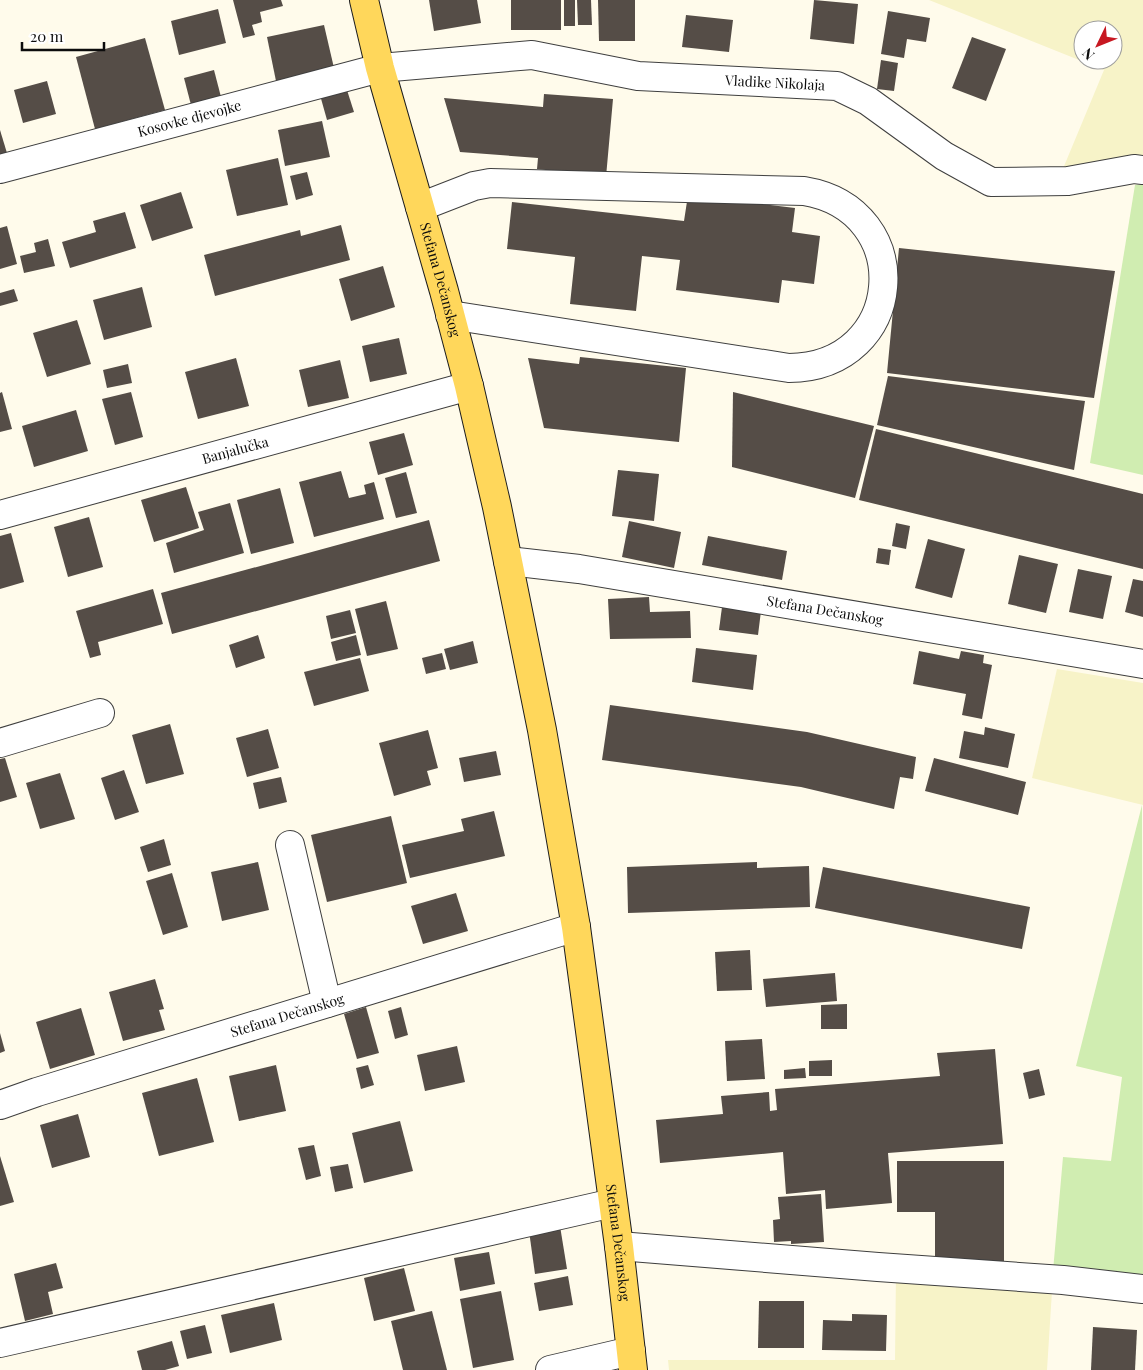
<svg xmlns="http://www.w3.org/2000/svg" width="1143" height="1370" font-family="'Playfair Display',serif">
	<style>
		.farmland { fill: #f7f3c8; fill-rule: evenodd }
		.green { fill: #d0edb1 }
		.building { fill: #554d47 }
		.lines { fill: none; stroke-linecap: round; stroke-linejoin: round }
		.minor-casing { stroke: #3f3f3f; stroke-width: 30 }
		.major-casing { stroke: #1d1d1d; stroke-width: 30 }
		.minor { stroke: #fff; stroke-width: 28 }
		.major { stroke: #ffd75b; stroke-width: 28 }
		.labels { text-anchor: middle; stroke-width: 5; stroke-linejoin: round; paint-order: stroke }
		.street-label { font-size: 14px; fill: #0c0c0c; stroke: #fff }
	</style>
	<rect width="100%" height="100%" fill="#fffbeb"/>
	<g class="farmland">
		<path d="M929 0H1143V161L1062 171 1104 70ZM1083 30H1113V60H1083Z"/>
		<polygon points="1057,669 1143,683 1143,805 1032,778"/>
		<polygon points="896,1271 1052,1291 1047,1370 669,1370 668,1360 895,1360"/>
	</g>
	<g class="green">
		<polygon points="1143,184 1143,475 1090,463 1135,185"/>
		<polygon points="1142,805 1143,1278 1053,1271 1063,1157 1111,1161 1122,1077 1076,1066"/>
	</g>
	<g class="building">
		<polygon points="233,0 281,0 283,6 260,12 262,22 252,25 255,35 243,38"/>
		<polygon points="429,0 477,0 481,23 434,31"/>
		<rect x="511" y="0" width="50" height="30"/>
		<rect x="564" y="0" width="11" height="26"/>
		<polygon points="577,0 591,0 592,25 578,25"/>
		<polygon points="598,0 635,0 635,41 599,41"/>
		<polygon points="814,0 858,4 854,44 810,39"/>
		<polygon points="218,9 226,43 179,55 171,21"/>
		<polygon points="888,11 930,18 926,42 907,39 904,58 881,54"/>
		<polygon points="686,15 733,20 729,52 682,47"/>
		<polygon points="324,25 334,68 276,81 267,37"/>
		<polygon points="972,37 1006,49 986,101 952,88"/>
		<polygon points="145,38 165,110 95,129 76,57"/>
		<polygon points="881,60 898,63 894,91 877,89"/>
		<polygon points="214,70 221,97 191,105 184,78"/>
		<polygon points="47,81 56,114 23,123 14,90"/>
		<polygon points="346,87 354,112 327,120 320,95"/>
		<polygon points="544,94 613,99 606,177 537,169 538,158 460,152 444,98 543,107"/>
		<polygon points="322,121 330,157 285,166 278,130"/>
		<polygon points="0,130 10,163 0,166"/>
		<polygon points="278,158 288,205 237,216 226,170"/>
		<polygon points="307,172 313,195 296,200 290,176"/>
		<polygon points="181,192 193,228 152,241 140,205"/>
		<polygon points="688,195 795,208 792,232 820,236 814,284 782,280 779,303 676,290 680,260 642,256 636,311 570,304 575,257 507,249 512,202 684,221"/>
		<polygon points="125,212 136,248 70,268 62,242 96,232 93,221"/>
		<polygon points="341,225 350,260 215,296 204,255 300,230 301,236"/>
		<polygon points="7,226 17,264 0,269 0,228"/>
		<polygon points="48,239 55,266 24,273 20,256 36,252 34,243"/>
		<polygon points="899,248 1115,271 1094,398 887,373"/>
		<polygon points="383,266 395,307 351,321 339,279"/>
		<polygon points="142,287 152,327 104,340 93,300"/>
		<polygon points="14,289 18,301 0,306 0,293"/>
		<polygon points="77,320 91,364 47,377 33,333"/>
		<polygon points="399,338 407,374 370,382 362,346"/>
		<polygon points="580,357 686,368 679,442 544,428 528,358 579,364"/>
		<polygon points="236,358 249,406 198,419 185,372"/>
		<polygon points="340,360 349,398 308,407 299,370"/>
		<polygon points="128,364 132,383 107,388 103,370"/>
		<polygon points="888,376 1085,401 1074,470 877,425"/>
		<polygon points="2,392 12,429 0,432 0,393"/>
		<polygon points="131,392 143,437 115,445 102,399"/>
		<polygon points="733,392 874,426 855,498 732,467"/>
		<polygon points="76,410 88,451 34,467 22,426"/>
		<polygon points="876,429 1143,494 1143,569 859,500"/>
		<polygon points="404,433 413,465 378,475 369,442"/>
		<polygon points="618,470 659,474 654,521 612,516"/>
		<polygon points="341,471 349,498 366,494 364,485 374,482 384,519 314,537 299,482"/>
		<polygon points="406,472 417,513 396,518 385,478"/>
		<polygon points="186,487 199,528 154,542 141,500"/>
		<polygon points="280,488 294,543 251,554 237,500"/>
		<polygon points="230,503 244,553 174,573 166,543 204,530 198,512"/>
		<polygon points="89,517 103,567 68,577 54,527"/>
		<polygon points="429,520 440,561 172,634 161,593"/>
		<polygon points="629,521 681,532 674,568 622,557"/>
		<polygon points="896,523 910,526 906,549 892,546"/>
		<polygon points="11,533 24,582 0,589 0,536"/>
		<polygon points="708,536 787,551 782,580 702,565"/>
		<polygon points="928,539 965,549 952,598 915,588"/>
		<polygon points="878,548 891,550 889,565 876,563"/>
		<polygon points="1019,555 1058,564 1046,613 1008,604"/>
		<polygon points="1078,569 1112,576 1103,619 1069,612"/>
		<polygon points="1133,579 1143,581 1143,617 1125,612"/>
		<polygon points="153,589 163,624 98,642 101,655 90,658 76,611"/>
		<polygon points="649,597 650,612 690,611 691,638 610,639 608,599"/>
		<polygon points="386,601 398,649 367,656 355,609"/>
		<polygon points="722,607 761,611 758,635 719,630"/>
		<polygon points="350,610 356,633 331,639 326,616"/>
		<polygon points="258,635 265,658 236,668 229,645"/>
		<polygon points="356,635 361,655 336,661 331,642"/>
		<polygon points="473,641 478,663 450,670 444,649"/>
		<polygon points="696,648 757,655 753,690 692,682"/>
		<polygon points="919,651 959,659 961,651 984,655 983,663 992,665 982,719 962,715 966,694 913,684"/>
		<polygon points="442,653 446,669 426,674 422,658"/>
		<polygon points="360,658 369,691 314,706 304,672"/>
		<polygon points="610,705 807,732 916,757 913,779 900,777 894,809 801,787 602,760"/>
		<polygon points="170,724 184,774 146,784 132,735"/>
		<polygon points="985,727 1015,734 1008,768 959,758 964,731 984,735"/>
		<polygon points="268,729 279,768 247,777 236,738"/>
		<polygon points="428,730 438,768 427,771 431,785 394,796 379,743"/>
		<polygon points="496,751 501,775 464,782 459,758"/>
		<polygon points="5,758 17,797 0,802 0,759"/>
		<polygon points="934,758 1026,782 1018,815 925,791"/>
		<polygon points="124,770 139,812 115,820 101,778"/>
		<polygon points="60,773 75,819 40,829 26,783"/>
		<polygon points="281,777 287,802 259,809 253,783"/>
		<polygon points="494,811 505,856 410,878 402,845 464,831 461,819"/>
		<polygon points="391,816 407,883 327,902 311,835"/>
		<polygon points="164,839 171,865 148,872 140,847"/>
		<polygon points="258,862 269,910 222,921 211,872"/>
		<polygon points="757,862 757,868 809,866 810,907 628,913 627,867"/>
		<polygon points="823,867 1030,907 1022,949 815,908"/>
		<polygon points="172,873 188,927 163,935 146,881"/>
		<polygon points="456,893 468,931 423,944 411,906"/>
		<polygon points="750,950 752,990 717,991 715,952"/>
		<polygon points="835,973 837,1001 766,1007 763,979"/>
		<polygon points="155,979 164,1009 159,1010 165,1030 123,1041 109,992"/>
		<polygon points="847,1004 847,1029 821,1029 821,1005"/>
		<polygon points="366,1007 379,1053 357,1059 344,1014"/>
		<polygon points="401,1007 408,1035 395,1039 388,1011"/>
		<polygon points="81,1008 95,1055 50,1069 36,1022"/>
		<polygon points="0,1033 5,1051 0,1053"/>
		<polygon points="762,1039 765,1079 727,1081 725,1041"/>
		<polygon points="457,1046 465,1082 425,1091 417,1055"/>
		<polygon points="995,1049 1003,1144 888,1153 892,1203 826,1209 825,1190 786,1194 783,1152 660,1163 656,1120 723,1114 721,1096 769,1092 770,1111 777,1110 775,1089 940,1076 937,1053"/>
		<polygon points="832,1060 832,1076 809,1076 809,1061"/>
		<polygon points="276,1065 286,1111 239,1121 229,1076"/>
		<polygon points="368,1065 374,1085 361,1089 356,1068"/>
		<polygon points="805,1068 806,1078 784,1079 784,1070"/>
		<polygon points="1039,1069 1045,1095 1029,1099 1023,1073"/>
		<polygon points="197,1078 214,1142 159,1156 142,1093"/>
		<polygon points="78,1114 90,1157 52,1168 40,1125"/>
		<polygon points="400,1121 413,1171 364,1183 352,1133"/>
		<polygon points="314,1145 321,1176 306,1180 298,1148"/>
		<polygon points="0,1156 14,1202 0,1206"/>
		<polygon points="897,1161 1004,1161 1004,1261 935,1261 935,1212 897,1212"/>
		<polygon points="348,1164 353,1188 335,1192 330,1167"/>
		<polygon points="821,1194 824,1242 791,1244 791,1241 774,1242 773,1220 780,1219 778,1197"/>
		<polygon points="560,1226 567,1269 535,1274 529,1231"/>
		<polygon points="489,1252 495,1284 460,1291 454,1258"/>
		<polygon points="56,1263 63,1288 48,1292 53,1314 25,1321 14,1274"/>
		<polygon points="404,1268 415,1311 374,1321 364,1278"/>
		<polygon points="568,1276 573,1305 539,1311 534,1283"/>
		<polygon points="501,1291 514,1360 473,1368 460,1299"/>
		<polygon points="759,1301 804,1301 804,1348 758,1348"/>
		<polygon points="274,1303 282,1340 230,1353 221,1315"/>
		<polygon points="432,1311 447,1370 403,1370 391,1321"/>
		<polygon points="852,1314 887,1315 886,1351 822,1350 823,1320 852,1321"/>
		<polygon points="205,1325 212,1353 187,1359 180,1331"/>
		<polygon points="1093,1327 1137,1330 1135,1370 1091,1370"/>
		<polygon points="172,1341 179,1366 165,1370 142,1370 137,1351"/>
	</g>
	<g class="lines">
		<g class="minor-casing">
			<g id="minor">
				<path id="s1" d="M0 169 380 68 532 55 638 76 837 86 868 101 944 156 991 182 1068 181 1134 169 1143 170"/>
				<path d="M420 207 474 186 490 183 804 191C918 210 906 367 789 368L450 315"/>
				<path id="s2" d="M0 515 469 386"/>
				<path id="s3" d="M508 561 579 569 1143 664"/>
				<polyline points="0,743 100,713"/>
				<polyline points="290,845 327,1003"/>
				<path id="s4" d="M0 1105 37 1092 576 927"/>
				<polyline points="619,1246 878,1267 1063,1280 1143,1289"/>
				<polyline points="0,1343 613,1203"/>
				<polyline points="550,1370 631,1351"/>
			</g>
		</g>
		<g class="major-casing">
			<g id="major">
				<path id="s5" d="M364 0 380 68 444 291 469 386 497 507 542 730 576 927 619 1246 633 1370"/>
			</g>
		</g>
		<use href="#minor" class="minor"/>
		<use href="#major" class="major"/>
	</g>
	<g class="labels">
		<g class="street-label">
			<text dy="5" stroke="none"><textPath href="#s1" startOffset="791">Vladike Nikolaja</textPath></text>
			<text dy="5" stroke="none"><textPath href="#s1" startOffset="196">Kosovke djevojke</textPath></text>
			<text dy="5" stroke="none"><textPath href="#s5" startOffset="290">Stefana Dečanskog</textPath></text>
			<text dy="5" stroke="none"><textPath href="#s2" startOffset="244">Banjalučka</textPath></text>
			<text dy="5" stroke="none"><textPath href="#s3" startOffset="321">Stefana Dečanskog</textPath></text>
			<text dy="5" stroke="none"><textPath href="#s4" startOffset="301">Stefana Dečanskog</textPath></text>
			<text dy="5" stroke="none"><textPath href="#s5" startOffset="1270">Stefana Dečanskog</textPath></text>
		</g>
	</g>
	<g transform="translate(1098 45) rotate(227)"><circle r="24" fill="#ffffff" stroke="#9e9e9e"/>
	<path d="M0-4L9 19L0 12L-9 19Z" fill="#c71821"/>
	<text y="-8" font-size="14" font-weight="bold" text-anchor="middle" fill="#0c0c0c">N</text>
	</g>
	<path d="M22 42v8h82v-8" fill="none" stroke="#0c0c0c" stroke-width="2.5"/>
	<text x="30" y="42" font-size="15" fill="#0c0c0c" stroke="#ffffff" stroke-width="4" paint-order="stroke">20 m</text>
</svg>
